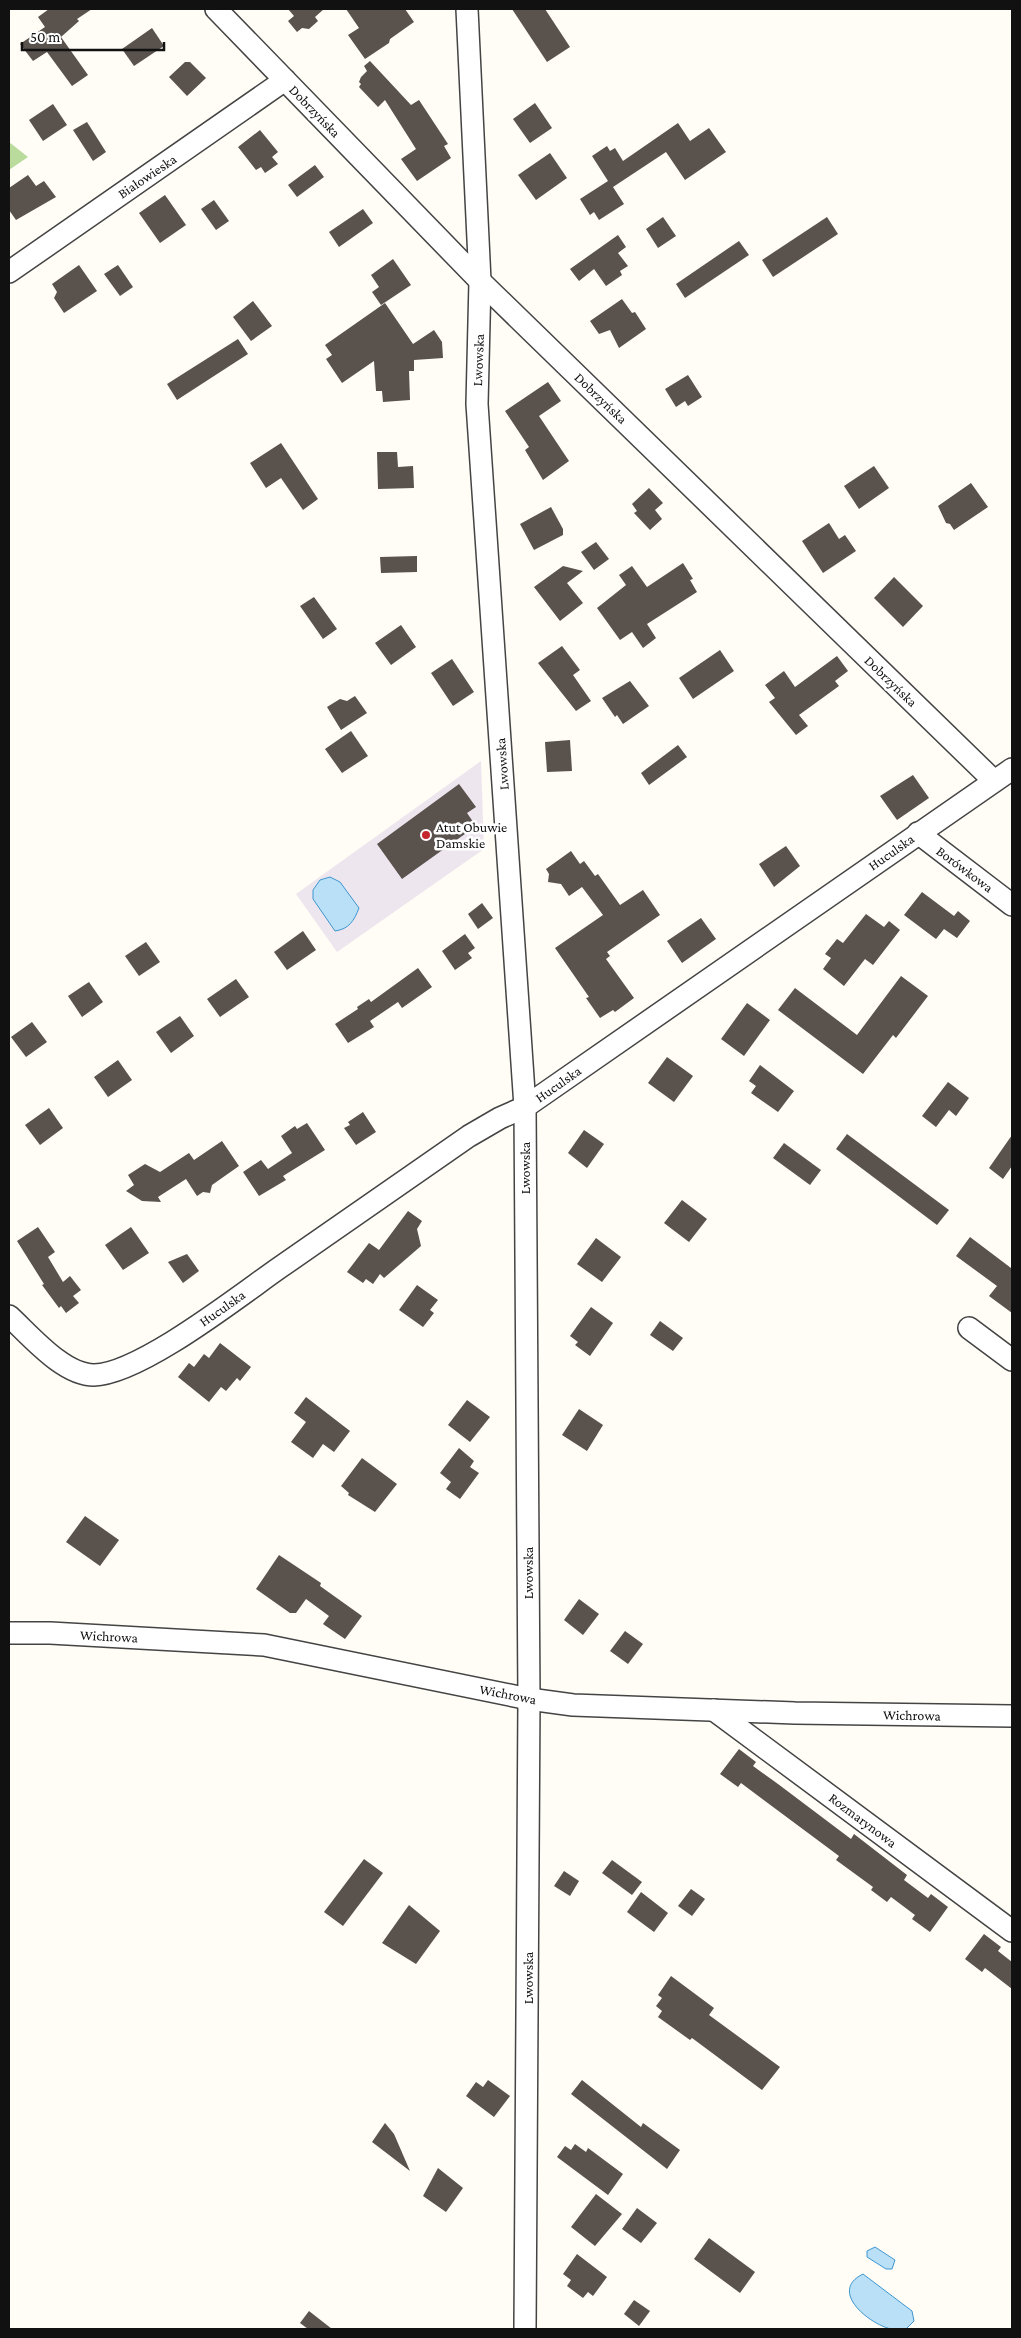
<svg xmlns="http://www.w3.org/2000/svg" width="1021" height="2338" font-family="'Crimson Pro',serif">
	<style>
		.industrial { fill: #eee6ef }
		.forest { fill: #b9dc9c }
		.water { fill: #b9e0f7; stroke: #3f96cf }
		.building { fill: #5a524d }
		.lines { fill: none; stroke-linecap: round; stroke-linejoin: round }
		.minor-casing { stroke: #444; stroke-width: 24 }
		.minor { stroke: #fff; stroke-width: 21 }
		.poi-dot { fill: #c4262e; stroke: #fff; stroke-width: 2 }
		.labels { text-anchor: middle; stroke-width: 5; stroke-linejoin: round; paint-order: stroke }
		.street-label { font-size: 14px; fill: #111; stroke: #fff }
		.poi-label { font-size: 14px; fill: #111; stroke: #fff; text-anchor: start }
	</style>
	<rect width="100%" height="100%" fill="#fffdf5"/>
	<polygon class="industrial" points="481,761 484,849 337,952 296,894"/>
	<polygon class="forest" points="9,142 28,157 9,170"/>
	<g class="water">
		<path d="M330 877 340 882 359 908C354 921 349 929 335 931L313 899V890L320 880Z"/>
		<polygon points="875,2247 895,2260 892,2269 886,2269 867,2257 867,2251"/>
		<path d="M863 2274 912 2311 914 2321 906 2329C902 2329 895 2330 891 2329 869 2324 828 2291 863 2274Z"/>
	</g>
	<g class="building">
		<polygon points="49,9 92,9 77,19 79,21 61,37 88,75 72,86 47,52 33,61 20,44 45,27 38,17"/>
		<polygon points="288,9 324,9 315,17 318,21 309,29 302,28 297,32 288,21 294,16"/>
		<polygon points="346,9 405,9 414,22 390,39 389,43 365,59 348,35 359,28"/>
		<polygon points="512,9 545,9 570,47 547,62"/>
		<polygon points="152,28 164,46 134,66 122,49"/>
		<polygon points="370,61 411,105 419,100 448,144 444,146 451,158 417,181 401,159 416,149 385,100 378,107 359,87 361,84 359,82 361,77 367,71 364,66"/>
		<polygon points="185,62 190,62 206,78 187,96 169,77"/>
		<polygon points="535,103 552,128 530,143 513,119"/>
		<polygon points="53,104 67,125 43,141 29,120"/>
		<polygon points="87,122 106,152 93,161 73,130"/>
		<polygon points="678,123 690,141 709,128 726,152 685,180 666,152 613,187 624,204 599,220 594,212 590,215 580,199 608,181 592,156 607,146 610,151 615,148 623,161"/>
		<polygon points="260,130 278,152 272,157 278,164 265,173 261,167 256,170 238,147"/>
		<polygon points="550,153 567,178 536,200 518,175"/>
		<polygon points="315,165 324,177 297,197 288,185"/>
		<polygon points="28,175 36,186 44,181 56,197 16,220 9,210 9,188"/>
		<polygon points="165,195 186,225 160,243 139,213"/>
		<polygon points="214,200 229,221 216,230 201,209"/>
		<polygon points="363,209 373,223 339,247 329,232"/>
		<polygon points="663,217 676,236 658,248 646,229"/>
		<polygon points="827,217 838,234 773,277 762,260"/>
		<polygon points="618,235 626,247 618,253 628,266 620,271 622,275 606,286 594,269 579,281 570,269"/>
		<polygon points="739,241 749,255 685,298 676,284"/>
		<polygon points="393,259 411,285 381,305 372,292 379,287 371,275"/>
		<polygon points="79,265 97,291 64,313 54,298 57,292 52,284"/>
		<polygon points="118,265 133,287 120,296 104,274"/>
		<polygon points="622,299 632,313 635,312 646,329 619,348 610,330 599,334 590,321"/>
		<polygon points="253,301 272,326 251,341 233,317"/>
		<polygon points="385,303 413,344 434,330 442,342 443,358 414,360 414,371 409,371 410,400 383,402 382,391 376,391 374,361 342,383 326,359 332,355 325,345"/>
		<polygon points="238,339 248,354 177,400 167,384"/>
		<polygon points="688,375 702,397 688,406 685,401 676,407 665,389"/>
		<polygon points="548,382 561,401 539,416 569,461 543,480 525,450 529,447 505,411"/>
		<polygon points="281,443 318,499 303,510 281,478 266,488 250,463"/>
		<polygon points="377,452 397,452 398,467 413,466 414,488 378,489"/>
		<polygon points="874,466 889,488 859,509 844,486"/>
		<polygon points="971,483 988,507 954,530 950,524 946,523 938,506"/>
		<polygon points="649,488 663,503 655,510 662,519 650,530 634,513 637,511 632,504"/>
		<polygon points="551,507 563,529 563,535 534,550 520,524"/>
		<polygon points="829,523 839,539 845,535 856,551 823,573 802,541"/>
		<polygon points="596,542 609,559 594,570 581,552"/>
		<polygon points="417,556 417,572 381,573 380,557"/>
		<polygon points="683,563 693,579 690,580 697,592 647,624 656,638 643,648 632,632 620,640 597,608 626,585 619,575 632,566 647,587"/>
		<polygon points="563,566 583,571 567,583 583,603 560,621 534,587"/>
		<polygon points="894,577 923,606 903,627 874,598"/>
		<polygon points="314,597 337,629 323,639 300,606"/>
		<polygon points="401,625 416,647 391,665 375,643"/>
		<polygon points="562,646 580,670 573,675 591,701 576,711 538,663"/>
		<polygon points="720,650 734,671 693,699 679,678"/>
		<polygon points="837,656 848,671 835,681 839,686 799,715 808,726 796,735 769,702 775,698 765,685 784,671 795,687"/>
		<polygon points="452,659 474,692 453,706 431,673"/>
		<polygon points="630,681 649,706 623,724 617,715 615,717 602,698"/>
		<polygon points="355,696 367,713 341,730 327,707 340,699 347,701"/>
		<polygon points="351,731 368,756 342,773 325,749"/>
		<polygon points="570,740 572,771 547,772 545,742"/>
		<polygon points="678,745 687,757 649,785 641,773"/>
		<polygon points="913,775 929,798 897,820 880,796"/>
		<polygon points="459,784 476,807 467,813 476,826 402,879 377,844"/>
		<polygon points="786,846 800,866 774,887 759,864"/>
		<polygon points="571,851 580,864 584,861 595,876 598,874 620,905 643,890 660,915 607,952 610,956 606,959 634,998 615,1012 613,1010 600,1018 586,998 589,997 555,948 603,915 582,887 569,896 561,884 548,882 549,874 546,869"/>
		<polygon points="922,892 954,916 958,911 970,921 957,938 944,929 936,939 904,915"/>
		<polygon points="482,903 493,918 478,929 468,914"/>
		<polygon points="866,914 884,927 889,921 900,930 873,965 865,959 844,986 823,969 831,958 825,954 837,939 843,943"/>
		<polygon points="701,918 716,939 682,963 667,941"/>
		<polygon points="303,931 316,950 287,970 274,952"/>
		<polygon points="465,934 475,948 468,953 472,958 455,970 442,951"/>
		<polygon points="146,942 160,962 139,976 125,956"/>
		<polygon points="418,968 432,987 402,1008 398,1002 370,1021 374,1027 348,1043 335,1024 358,1009 357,1007 369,999 371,1002"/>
		<polygon points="901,976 928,996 896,1038 893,1035 863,1074 778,1010 795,988 857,1035"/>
		<polygon points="236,979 249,997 220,1017 207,999"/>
		<polygon points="89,982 103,1002 82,1017 68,996"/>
		<polygon points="747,1003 770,1020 744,1056 721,1039"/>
		<polygon points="180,1016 194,1036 171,1053 156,1032"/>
		<polygon points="32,1022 47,1042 26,1057 11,1037"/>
		<polygon points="667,1057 693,1076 674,1102 648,1083"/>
		<polygon points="118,1060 132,1080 108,1097 94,1077"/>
		<polygon points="760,1065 794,1091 778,1112 751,1093 756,1086 749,1081"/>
		<polygon points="948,1082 969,1098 956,1116 949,1110 936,1127 922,1116"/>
		<polygon points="49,1108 63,1128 40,1145 25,1125"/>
		<polygon points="363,1112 376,1132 356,1145 344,1128 350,1125 348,1122"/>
		<polygon points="307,1123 325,1150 283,1176 286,1180 259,1196 243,1172 261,1160 268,1169 292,1153 281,1136 295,1126 297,1129"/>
		<polygon points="584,1130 604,1144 587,1168 568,1153"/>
		<polygon points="847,1134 949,1210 937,1225 836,1149"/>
		<polygon points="1012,1135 1012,1166 1003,1179 989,1168"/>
		<polygon points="222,1141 239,1166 212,1185 210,1193 203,1192 197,1196 186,1179 158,1197 161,1202 142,1201 126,1191 134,1185 128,1175 145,1164 160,1172 189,1153 194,1160"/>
		<polygon points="784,1143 821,1170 810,1185 773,1158"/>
		<polygon points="682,1200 707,1219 689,1242 664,1223"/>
		<polygon points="408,1211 422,1221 417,1229 421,1246 384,1278 380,1274 373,1284 366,1279 363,1283 347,1272 369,1243 379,1250"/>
		<polygon points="38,1227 55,1252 48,1257 63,1282 70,1276 81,1290 73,1296 79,1303 66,1313 61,1306 59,1308 42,1285 44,1284 17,1241"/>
		<polygon points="131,1227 149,1253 123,1270 105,1245"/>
		<polygon points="970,1237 1011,1268 1012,1266 1012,1313 989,1296 997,1286 956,1256"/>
		<polygon points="596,1238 621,1257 602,1282 577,1264"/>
		<polygon points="187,1254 199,1271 183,1283 168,1262"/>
		<polygon points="417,1285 438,1300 430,1310 434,1313 423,1327 399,1310"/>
		<polygon points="591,1307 613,1323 590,1356 575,1345 578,1342 570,1336"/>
		<polygon points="660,1321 683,1338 673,1351 650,1335"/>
		<polygon points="220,1343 251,1367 240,1381 237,1378 226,1391 221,1387 209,1402 178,1377 189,1363 194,1367 204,1354 209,1358"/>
		<polygon points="306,1397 350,1431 334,1452 323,1444 313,1458 291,1442 306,1422 294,1413"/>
		<polygon points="467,1400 490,1417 470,1442 448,1425"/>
		<polygon points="579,1409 603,1425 587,1451 562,1435"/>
		<polygon points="459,1448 474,1461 470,1467 479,1473 460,1499 446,1489 451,1482 440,1473"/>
		<polygon points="362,1458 397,1484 375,1512 348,1495 349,1493 341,1486"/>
		<polygon points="85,1516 119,1540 100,1566 66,1542"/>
		<polygon points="279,1555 321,1583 320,1586 362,1616 345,1639 323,1624 329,1616 306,1599 296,1613 290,1613 256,1589"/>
		<polygon points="579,1599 599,1614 583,1635 564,1620"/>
		<polygon points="625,1631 643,1644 628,1664 610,1651"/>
		<polygon points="739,1749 756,1762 753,1766 778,1784 851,1839 854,1834 907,1875 904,1880 928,1898 931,1894 948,1907 930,1932 912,1919 915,1915 891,1897 887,1902 871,1890 873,1887 836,1860 839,1856 741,1783 738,1787 720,1774"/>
		<polygon points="364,1859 383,1873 343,1926 324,1912"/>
		<polygon points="612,1860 642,1882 632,1895 602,1873"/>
		<polygon points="564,1871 579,1881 570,1896 554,1886"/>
		<polygon points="691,1889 705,1899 692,1916 678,1906"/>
		<polygon points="641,1892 668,1913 654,1932 627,1912"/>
		<polygon points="409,1905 440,1931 416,1964 382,1943"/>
		<polygon points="984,1934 1001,1947 998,1951 1012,1962 1012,1989 985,1968 982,1972 965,1959"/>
		<polygon points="671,1976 714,2008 709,2015 780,2067 762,2090 692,2038 690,2040 658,2017 662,2011 656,2006 662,1998 658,1995"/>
		<polygon points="488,2080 510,2096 494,2117 466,2096 476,2082 483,2087"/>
		<polygon points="582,2080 641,2127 643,2123 680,2150 667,2169 571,2094"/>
		<polygon points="385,2123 394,2134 410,2171 372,2142"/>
		<polygon points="575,2144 586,2152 588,2148 623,2174 608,2195 557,2157 565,2146 571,2150"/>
		<polygon points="438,2168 463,2188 446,2212 423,2196"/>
		<polygon points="596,2194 622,2214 595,2246 571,2227"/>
		<polygon points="637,2208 657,2223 641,2243 622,2229"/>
		<polygon points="709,2238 755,2272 740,2293 694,2259"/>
		<polygon points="577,2254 607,2277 593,2296 588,2292 583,2298 567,2286 571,2280 563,2274"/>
		<polygon points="634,2300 650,2311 639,2326 624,2314"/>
		<polygon points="309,2311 332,2329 308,2329 300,2323"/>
	</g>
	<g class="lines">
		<g class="minor-casing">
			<g id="minor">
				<polyline points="216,9 480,281 993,780"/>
				<polyline points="467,9 480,281 477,404 525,1107 529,1699 525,2329"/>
				<polyline points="9,272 285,80"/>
				<polyline points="918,833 1012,905"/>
				<path d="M9 1316C30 1335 63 1375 94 1375 140 1374 239 1296 279 1268 342 1224 405 1180 469 1136L500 1118 525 1107 1012 769"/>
				<polyline points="969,1328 1012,1360"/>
				<polyline points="9,1633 50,1633 264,1645 529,1699 573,1705 795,1713 1012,1716"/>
				<polyline points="714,1710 1012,1931"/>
			</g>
		</g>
		<use href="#minor" class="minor"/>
	</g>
	<circle class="poi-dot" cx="426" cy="835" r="5"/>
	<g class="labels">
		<g class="street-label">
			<text transform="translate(315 111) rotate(46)" y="5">Dobrzyńska</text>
			<text transform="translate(147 176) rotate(-34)" y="5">Białowieska</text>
			<text transform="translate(478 360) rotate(-88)" y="5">Lwowska</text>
			<text transform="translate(601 398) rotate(44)" y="5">Dobrzyńska</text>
			<text transform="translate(891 681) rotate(44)" y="5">Dobrzyńska</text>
			<text transform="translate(502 764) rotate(-94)" y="5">Lwowska</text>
			<text transform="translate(891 852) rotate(-35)" y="5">Huculska</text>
			<text transform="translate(965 869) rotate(37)" y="5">Borówkowa</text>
			<text transform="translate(558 1084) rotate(-35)" y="5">Huculska</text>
			<text transform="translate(525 1168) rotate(-90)" y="5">Lwowska</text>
			<text transform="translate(222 1308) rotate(-35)" y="5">Huculska</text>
			<text transform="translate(528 1573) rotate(-90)" y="5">Lwowska</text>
			<text transform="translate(109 1636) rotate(3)" y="5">Wichrowa</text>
			<text transform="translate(508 1694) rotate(11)" y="5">Wichrowa</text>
			<text transform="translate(912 1715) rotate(1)" y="5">Wichrowa</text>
			<text transform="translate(863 1820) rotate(37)" y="5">Rozmarynowa</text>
			<text transform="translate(528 1978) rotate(-90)" y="5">Lwowska</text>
		</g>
		<g class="poi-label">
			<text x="436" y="832">Atut Obuwie<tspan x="436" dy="16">Damskie</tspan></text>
		</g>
	</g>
	<rect width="1021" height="2338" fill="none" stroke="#111111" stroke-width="20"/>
	<path d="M22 42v8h142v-8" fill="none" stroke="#111111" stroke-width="2.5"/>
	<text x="30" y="42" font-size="15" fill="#111111" stroke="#ffffff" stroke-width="4" paint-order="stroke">50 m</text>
</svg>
